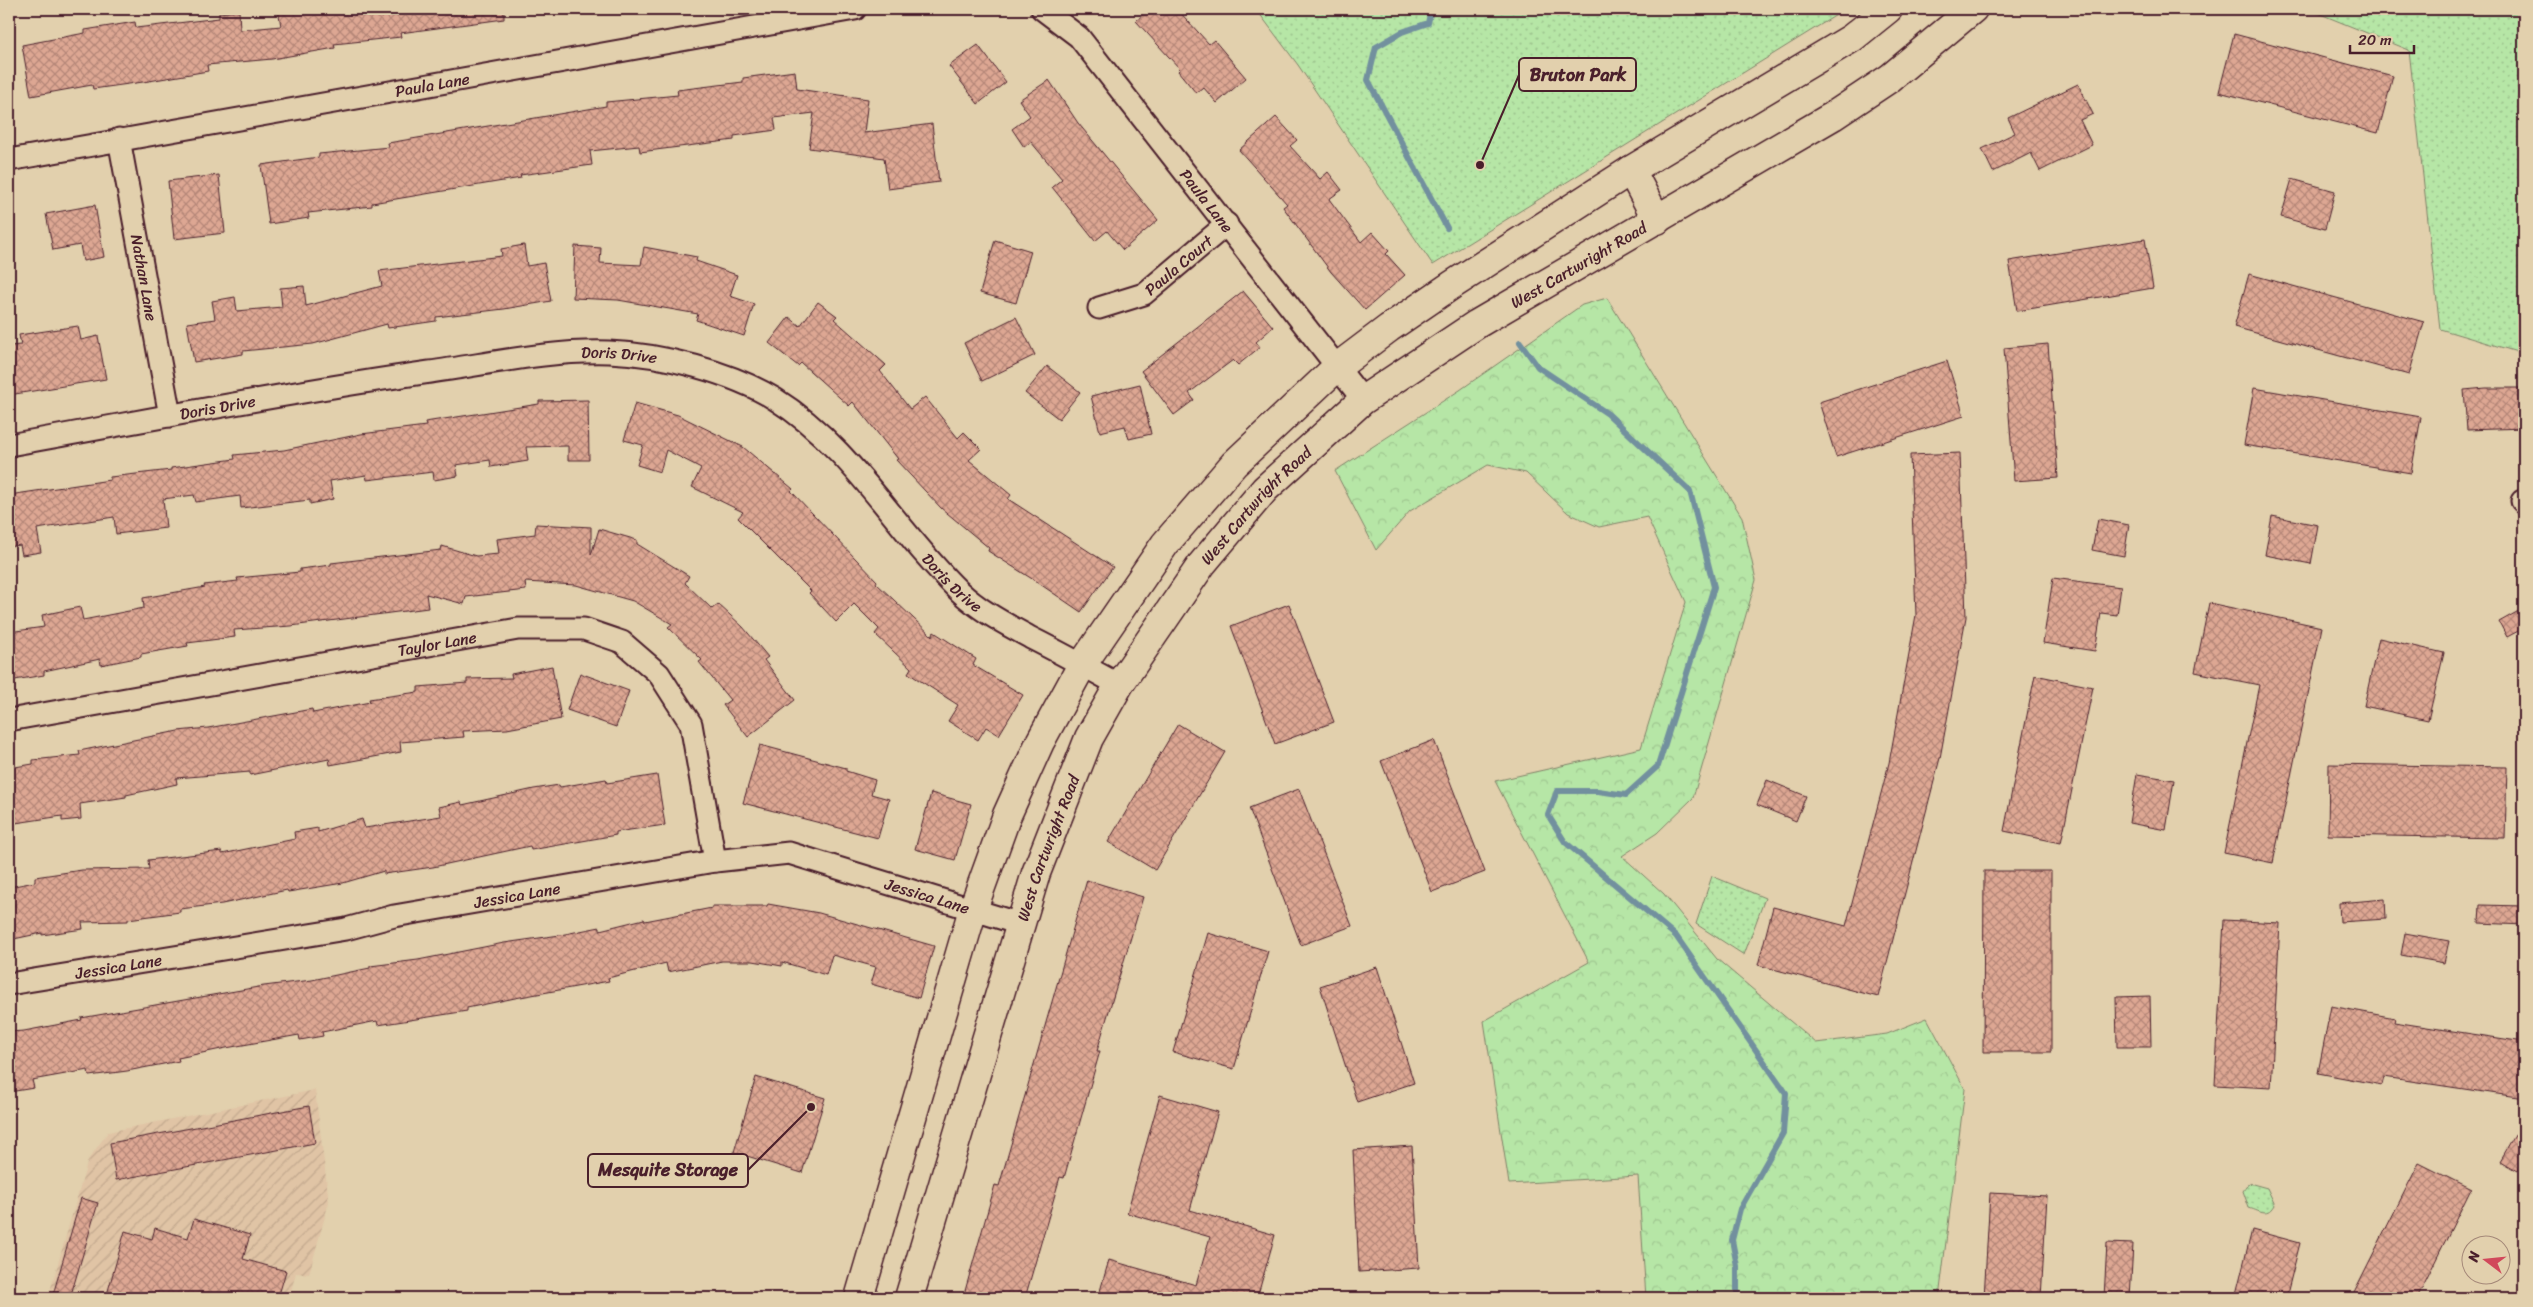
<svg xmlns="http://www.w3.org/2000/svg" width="2533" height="1307" font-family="Sriracha,sans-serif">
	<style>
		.industrial { fill: url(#industrial-furrows) }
		.forest { fill: url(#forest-crowns); stroke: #808268 }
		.park { fill: url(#park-dots); stroke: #808268 }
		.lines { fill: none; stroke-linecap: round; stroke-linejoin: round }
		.stream { stroke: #72909e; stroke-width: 6 }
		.building { fill: url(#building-cross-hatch); stroke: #4a1f2b }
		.minor-casing { stroke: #4a1f2b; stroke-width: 25 }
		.secondary-casing { stroke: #4a1f2b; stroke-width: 31 }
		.minor { stroke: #e2d0ad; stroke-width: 21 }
		.secondary { stroke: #e2d0ad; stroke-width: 28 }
		.labels { text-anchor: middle; stroke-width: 4; stroke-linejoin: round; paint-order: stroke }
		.street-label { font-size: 16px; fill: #4a1f2b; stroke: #e2d0ad }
		.leader { fill: none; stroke: #4a1f2b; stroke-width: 2 }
		.callout-dot { fill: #4a1f2b; stroke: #e2d0ad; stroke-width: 2 }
		.callout { fill: #e2d0ad; stroke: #4a1f2b; stroke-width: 2 }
		.callout-label { font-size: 18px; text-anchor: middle; font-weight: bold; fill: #4a1f2b }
	</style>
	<defs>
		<pattern id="industrial-furrows" width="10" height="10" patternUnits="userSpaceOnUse" patternTransform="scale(1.25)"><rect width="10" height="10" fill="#e0c4a5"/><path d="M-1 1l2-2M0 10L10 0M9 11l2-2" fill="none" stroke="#c2a88e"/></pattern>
		<pattern id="forest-crowns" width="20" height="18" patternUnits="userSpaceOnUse" patternTransform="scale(1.25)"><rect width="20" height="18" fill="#b6e6a6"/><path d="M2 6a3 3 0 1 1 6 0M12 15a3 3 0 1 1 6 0" fill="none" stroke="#9ec58f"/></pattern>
		<pattern id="park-dots" width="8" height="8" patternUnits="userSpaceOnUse" patternTransform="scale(1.25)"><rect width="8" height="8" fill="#b6e6a6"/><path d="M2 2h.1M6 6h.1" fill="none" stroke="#9ec58f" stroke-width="1.8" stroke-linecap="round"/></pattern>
		<pattern id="building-cross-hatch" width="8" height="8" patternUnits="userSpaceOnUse" patternTransform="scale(1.25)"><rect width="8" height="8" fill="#dda793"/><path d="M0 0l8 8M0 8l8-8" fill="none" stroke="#b58778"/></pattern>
	</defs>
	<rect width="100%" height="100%" fill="#e2d0ad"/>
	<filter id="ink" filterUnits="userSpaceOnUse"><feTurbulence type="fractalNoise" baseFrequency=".02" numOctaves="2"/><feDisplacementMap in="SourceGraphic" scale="10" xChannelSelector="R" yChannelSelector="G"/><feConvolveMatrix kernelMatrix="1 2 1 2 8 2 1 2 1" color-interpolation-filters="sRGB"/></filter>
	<g filter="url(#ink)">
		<polygon class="industrial" points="315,1090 329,1202 309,1274 296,1273 289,1298 48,1298 88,1160 108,1132"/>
		<polygon class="forest" points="1607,298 1742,517 1756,580 1693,798 1657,833 1622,856 1664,894 1717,959 1816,1043 1887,1034 1927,1018 1965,1089 1939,1298 1646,1298 1638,1176 1509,1184 1484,1021 1589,962 1495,781 1641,748 1686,602 1647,517 1599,527 1568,513 1526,473 1488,465 1410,511 1376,550 1335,471 1460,390 1582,305"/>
		<g class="park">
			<polygon points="1256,9 1846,9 1433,265 1298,65"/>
			<polygon points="2308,9 2524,9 2524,354 2440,329 2409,50"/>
			<polygon points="1712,876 1765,898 1744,955 1696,924"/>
			<path d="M2249 1183 2267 1188 2275 1205C2267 1218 2262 1212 2249 1208L2243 1191Z"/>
		</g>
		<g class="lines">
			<g class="stream">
				<polyline points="1431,9 1428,23 1402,32 1376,47 1368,80 1447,228"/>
				<polyline points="1520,342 1538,367 1608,414 1690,491 1714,587 1658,766 1626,795 1598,791 1557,791 1548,815 1565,842 1676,936 1786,1093 1783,1133 1740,1209 1732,1240 1737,1266 1737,1298"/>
			</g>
		</g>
		<g class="building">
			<polygon points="278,9 504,9 504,19 400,33 401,37 334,44 335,48 272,59 207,65 208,71 143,82 93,89 92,85 31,96 22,45 85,33 85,30 135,22 136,28 219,18 219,13 239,11 240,30 281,26"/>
			<polygon points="1149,9 1177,9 1209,44 1214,40 1246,78 1217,103 1203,87 1196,93 1178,71 1180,69 1136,21"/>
			<polygon points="2234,34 2393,76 2378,133 2219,92"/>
			<polygon points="978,45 1006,82 978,104 949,66"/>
			<polygon points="795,71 797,89 868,99 864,133 932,124 939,182 888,189 884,158 809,148 814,113 774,118 776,130 734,136 734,140 640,152 639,146 590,151 592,165 520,175 521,178 372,203 372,206 308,213 309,218 269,224 261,165 319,157 319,154 389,147 388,143 606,106 606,102 678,95 677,90 743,82 743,78"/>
			<polygon points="1049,80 1078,123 1158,220 1123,250 1107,231 1095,241 1052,187 1062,179 1031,142 1024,147 1012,129 1030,116 1019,100"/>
			<polygon points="2078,84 2093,114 2080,120 2092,145 2040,171 2031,153 1993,172 1982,149 2015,133 2008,118"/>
			<polygon points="1276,117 1297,140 1290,146 1320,179 1328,172 1342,190 1329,199 1361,242 1372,232 1389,251 1386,254 1405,275 1365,310 1331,272 1283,207 1287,204 1239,150"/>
			<polygon points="219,175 225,233 174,239 168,181"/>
			<polygon points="2292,179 2335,191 2325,229 2281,217"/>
			<polygon points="95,205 104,257 83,261 80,245 53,250 46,214"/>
			<polygon points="2145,239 2153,288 2017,311 2009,261"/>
			<polygon points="995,240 1031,251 1016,303 980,293"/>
			<polygon points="524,245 527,266 544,263 551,301 504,309 436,317 436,321 388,328 387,324 313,344 243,351 243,354 194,362 187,323 215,319 212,301 235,297 237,311 282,307 280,288 304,286 306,306 382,286 379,271 502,256 501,249"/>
			<polygon points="575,246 601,248 600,263 641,265 644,247 697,257 696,261 737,275 730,296 754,304 744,336 696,320 698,314 618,300 573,298"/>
			<polygon points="2249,274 2424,322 2409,375 2234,327"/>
			<polygon points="1243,291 1273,327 1256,342 1260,347 1238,365 1233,360 1189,393 1194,400 1174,415 1141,371"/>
			<polygon points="818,302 837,316 834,319 886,365 880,371 910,409 925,397 958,438 964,432 981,449 969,460 1011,495 1008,499 1113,567 1081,612 1037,582 988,551 989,548 941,508 896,460 898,459 853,402 849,406 801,363 798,366 769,343 789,317 800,326"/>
			<polygon points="1016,317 1035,355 982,381 964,343"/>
			<polygon points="78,326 81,340 98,336 106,379 9,395 9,346 21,345 19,335"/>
			<polygon points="2048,344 2058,478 2014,481 2004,348"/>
			<polygon points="1947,361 1964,416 1836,457 1819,402"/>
			<polygon points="1047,366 1080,392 1059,419 1025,393"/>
			<polygon points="1140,384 1151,434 1129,439 1125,426 1100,432 1091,396"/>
			<polygon points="2254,388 2421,417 2411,473 2244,445"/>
			<polygon points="2486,388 2524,388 2524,428 2467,430 2464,390"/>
			<polygon points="588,400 589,460 568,460 568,446 526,447 528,461 491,467 490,460 456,465 458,476 434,480 433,472 367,480 366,475 330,481 333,499 310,504 310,500 241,508 240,496 196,502 194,495 163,499 166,528 116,534 114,517 37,529 41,552 22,555 20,545 9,547 9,495 110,480 110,477 171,470 171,468 235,459 234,455 284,450 361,434 426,426 425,422 539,404 539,401"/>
			<polygon points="635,403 678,415 743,447 793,489 791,491 877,581 876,583 932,636 934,632 976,659 973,665 1023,695 999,735 986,727 978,740 948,721 958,705 908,673 911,668 875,634 879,629 854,604 836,622 809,593 811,591 738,518 743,512 692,487 701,468 666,450 660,472 637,465 643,445 624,440"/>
			<polygon points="1960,453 1966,617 1940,758 1878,997 1758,965 1773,907 1846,926 1889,763 1916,615 1910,455"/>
			<polygon points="2272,516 2318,525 2311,564 2265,555"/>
			<polygon points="2098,519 2129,525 2124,556 2092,550"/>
			<polygon points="536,524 591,527 591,555 599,529 637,540 637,544 689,576 685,583 712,609 718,604 743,627 768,657 764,660 795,700 748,737 723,705 730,700 699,662 702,660 668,627 672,624 633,601 576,585 525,582 526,590 466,597 464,604 426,594 428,608 291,626 234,630 235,637 187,643 188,646 141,654 141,657 101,665 100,659 44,671 44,675 9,681 9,632 44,627 42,615 80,607 83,620 144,608 143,598 205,587 204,585 238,581 237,578 300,572 300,569 331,565 331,563 441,550 442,546 476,556 499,554 497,539 535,534"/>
			<polygon points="2053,578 2121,587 2117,615 2101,613 2095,651 2043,643"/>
			<polygon points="2209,603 2322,627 2273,863 2224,853 2259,685 2195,672"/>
			<polygon points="1289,604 1334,722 1275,744 1231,626"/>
			<polygon points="2524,608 2524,628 2507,637 2499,622"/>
			<polygon points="2379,638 2444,653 2428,720 2364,706"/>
			<polygon points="552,666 561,719 507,729 463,731 464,737 400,742 401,752 330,765 329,759 250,775 250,772 176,778 177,784 126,795 126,797 80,804 81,819 62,821 62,816 9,824 9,768 33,764 33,760 80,755 79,751 178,731 208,728 312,709 313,713 370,702 369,699 418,692 418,687 467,683 467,679 512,678 511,674"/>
			<polygon points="580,673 629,691 616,727 567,710"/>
			<polygon points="2035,675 2093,687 2061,843 2004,831"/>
			<polygon points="1178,724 1225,752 1155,870 1108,842"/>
			<polygon points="1434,740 1485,872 1432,892 1381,761"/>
			<polygon points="760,745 846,768 846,771 875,780 871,794 889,799 878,838 743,803"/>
			<polygon points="2329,764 2507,767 2505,838 2328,835"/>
			<polygon points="2137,774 2174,780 2166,830 2129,823"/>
			<polygon points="657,775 665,825 616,832 616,835 531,850 530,846 433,867 384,874 384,871 343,883 288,892 287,890 222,904 180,909 180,912 128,919 128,921 82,922 83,929 42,935 42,933 9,940 9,887 35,882 35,877 82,870 149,869 148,860 222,851 222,854 295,839 294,832 318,828 318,832 362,819 365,828 441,816 439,807 461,802 462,805 534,789 559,785 560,787 606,779 607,783"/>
			<polygon points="1767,780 1806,796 1796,821 1757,805"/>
			<polygon points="1299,789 1352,926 1301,945 1249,808"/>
			<polygon points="931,793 971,804 955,860 915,849"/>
			<polygon points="1984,871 2051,871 2051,1052 1983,1052"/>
			<polygon points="1087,880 1143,897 1097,1051 1100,1051 1064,1178 1060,1177 1025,1298 963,1298 995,1185 999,1186"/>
			<polygon points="2385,899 2386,919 2340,922 2339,903"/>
			<polygon points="768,904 819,913 934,946 919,998 871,984 876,967 832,955 826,975 782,962 782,966 753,961 722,961 668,972 666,963 608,978 609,981 515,998 467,1008 467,1011 378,1025 377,1021 322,1032 323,1036 300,1040 299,1035 226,1048 178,1058 179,1061 127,1071 89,1076 88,1070 32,1080 34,1088 9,1092 9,1032 24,1031 82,1020 81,1018 264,986 312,980 370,968 370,966 418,960 504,943 560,935 600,927 600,930 644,919 645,921 712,908 712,906 767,906"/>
			<polygon points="2480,905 2524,906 2524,925 2479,923"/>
			<polygon points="2224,920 2280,923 2271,1088 2215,1085"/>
			<polygon points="1208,933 1268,951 1234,1069 1173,1052"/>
			<polygon points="2405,933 2449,941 2444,963 2401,955"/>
			<polygon points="1377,967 1414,1083 1357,1102 1320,986"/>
			<polygon points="2150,996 2151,1047 2117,1047 2116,997"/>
			<polygon points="2331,1006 2395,1018 2394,1022 2524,1042 2524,1098 2384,1077 2382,1085 2318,1073"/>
			<polygon points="756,1077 825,1098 802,1173 734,1152"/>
			<polygon points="1160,1095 1218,1112 1190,1210 1275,1235 1257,1298 1098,1298 1109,1260 1196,1285 1210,1237 1127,1213"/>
			<polygon points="309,1106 315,1143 116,1180 110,1143"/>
			<polygon points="2524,1120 2524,1159 2517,1171 2500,1161"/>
			<polygon points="1412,1146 1419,1268 1359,1272 1353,1150"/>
			<polygon points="2419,1163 2471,1189 2417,1298 2351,1298"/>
			<polygon points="1990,1193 2047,1196 2041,1298 1984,1298"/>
			<polygon points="81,1198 98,1203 70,1298 52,1298"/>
			<polygon points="194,1219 250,1235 243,1259 286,1271 278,1298 106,1298 125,1231 152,1239 155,1228 188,1238"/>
			<polygon points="2252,1230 2300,1243 2286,1298 2235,1298"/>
			<polygon points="2107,1243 2133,1244 2130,1298 2104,1298"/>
		</g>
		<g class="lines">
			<g class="minor-casing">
				<g id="minor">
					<path id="s1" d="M1042 9 1079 37 1363 400"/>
					<path id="s2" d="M119 139 170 416"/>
					<path id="s3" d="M9 160 855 9"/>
					<path id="s4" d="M1099 308 1144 294 1227 224"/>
					<path id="s5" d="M9 445C149 420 289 392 430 372 489 364 549 350 609 352 661 354 731 372 775 399 852 447 895 529 959 591 980 611 1006 624 1031 638 1061 653 1090 669 1119 685"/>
					<polyline points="2522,501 2524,503"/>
					<path id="s6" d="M9 720 518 629H584L622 642 659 674 691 724 715 861"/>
					<path id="s7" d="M9 984 346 929 394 916 715 861 789 853 1020 924"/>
				</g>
			</g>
			<g class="secondary-casing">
				<g id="secondary">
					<polyline points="1631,170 1657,220"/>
					<polyline points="859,1298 973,909 1007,815 1040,742 1082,665 1165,544 1234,464 1336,368 1389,328 1452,285 1631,170 1852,38 1888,9"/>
					<path id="s8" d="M909 1298 1036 873 1089 738 1119 685 1202 564 1265 489 1363 400 1477 324 1833 116 1890 78 1973 9"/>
				</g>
			</g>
			<use href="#minor" class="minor"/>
			<use href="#secondary" class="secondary"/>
		</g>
	</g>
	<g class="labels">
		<g class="street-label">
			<text dy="6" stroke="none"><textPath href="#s3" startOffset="430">Paula Lane</textPath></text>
			<text dy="6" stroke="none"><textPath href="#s1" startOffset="254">Paula Lane</textPath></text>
			<text dy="6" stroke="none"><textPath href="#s4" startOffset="92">Paula Court</textPath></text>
			<text dy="6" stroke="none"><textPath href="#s8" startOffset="1281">West Cartwright Road</textPath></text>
			<text dy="6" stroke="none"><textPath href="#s2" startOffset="141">Nathan Lane</textPath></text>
			<text dy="6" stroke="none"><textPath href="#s5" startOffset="618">Doris Drive</textPath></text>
			<text dy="6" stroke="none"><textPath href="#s5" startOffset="212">Doris Drive</textPath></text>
			<text dy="6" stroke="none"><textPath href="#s8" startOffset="876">West Cartwright Road</textPath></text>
			<text dy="6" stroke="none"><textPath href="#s5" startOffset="1038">Doris Drive</textPath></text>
			<text dy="6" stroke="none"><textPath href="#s6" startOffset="435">Taylor Lane</textPath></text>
			<text dy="6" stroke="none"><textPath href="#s8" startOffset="471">West Cartwright Road</textPath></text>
			<text dy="6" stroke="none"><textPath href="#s7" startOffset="516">Jessica Lane</textPath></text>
			<text dy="6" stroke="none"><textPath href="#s7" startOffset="936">Jessica Lane</textPath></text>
			<text dy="6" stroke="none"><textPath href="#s7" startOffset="111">Jessica Lane</textPath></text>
		</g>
	</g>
	<path class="leader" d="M1480 165L1519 75M811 1107L748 1170"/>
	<g class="callout-dot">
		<circle cx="1480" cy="165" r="5"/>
		<circle cx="811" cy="1107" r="5"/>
	</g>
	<g class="callout">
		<rect x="1519" y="58" width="117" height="33" rx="5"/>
		<rect x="588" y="1154" width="160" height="33" rx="5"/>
	</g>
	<g class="callout-label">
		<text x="1578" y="81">Bruton Park</text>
		<text x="668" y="1176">Mesquite Storage</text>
	</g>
	<rect width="2533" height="1307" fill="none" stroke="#e2d0ad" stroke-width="30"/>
	<rect x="15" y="15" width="2503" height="1277" fill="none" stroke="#4a1f2b" stroke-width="2" filter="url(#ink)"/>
	<g transform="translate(2486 1260) rotate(286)"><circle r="24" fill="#e2d0ad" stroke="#a58979"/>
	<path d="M0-4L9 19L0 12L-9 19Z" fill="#d1495b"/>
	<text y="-8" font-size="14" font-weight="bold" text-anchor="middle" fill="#4a1f2b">N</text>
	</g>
	<path d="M2350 45v8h64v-8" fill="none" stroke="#4a1f2b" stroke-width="2.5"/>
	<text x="2358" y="45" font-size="15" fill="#4a1f2b" stroke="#e2d0ad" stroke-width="4" paint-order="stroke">20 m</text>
</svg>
